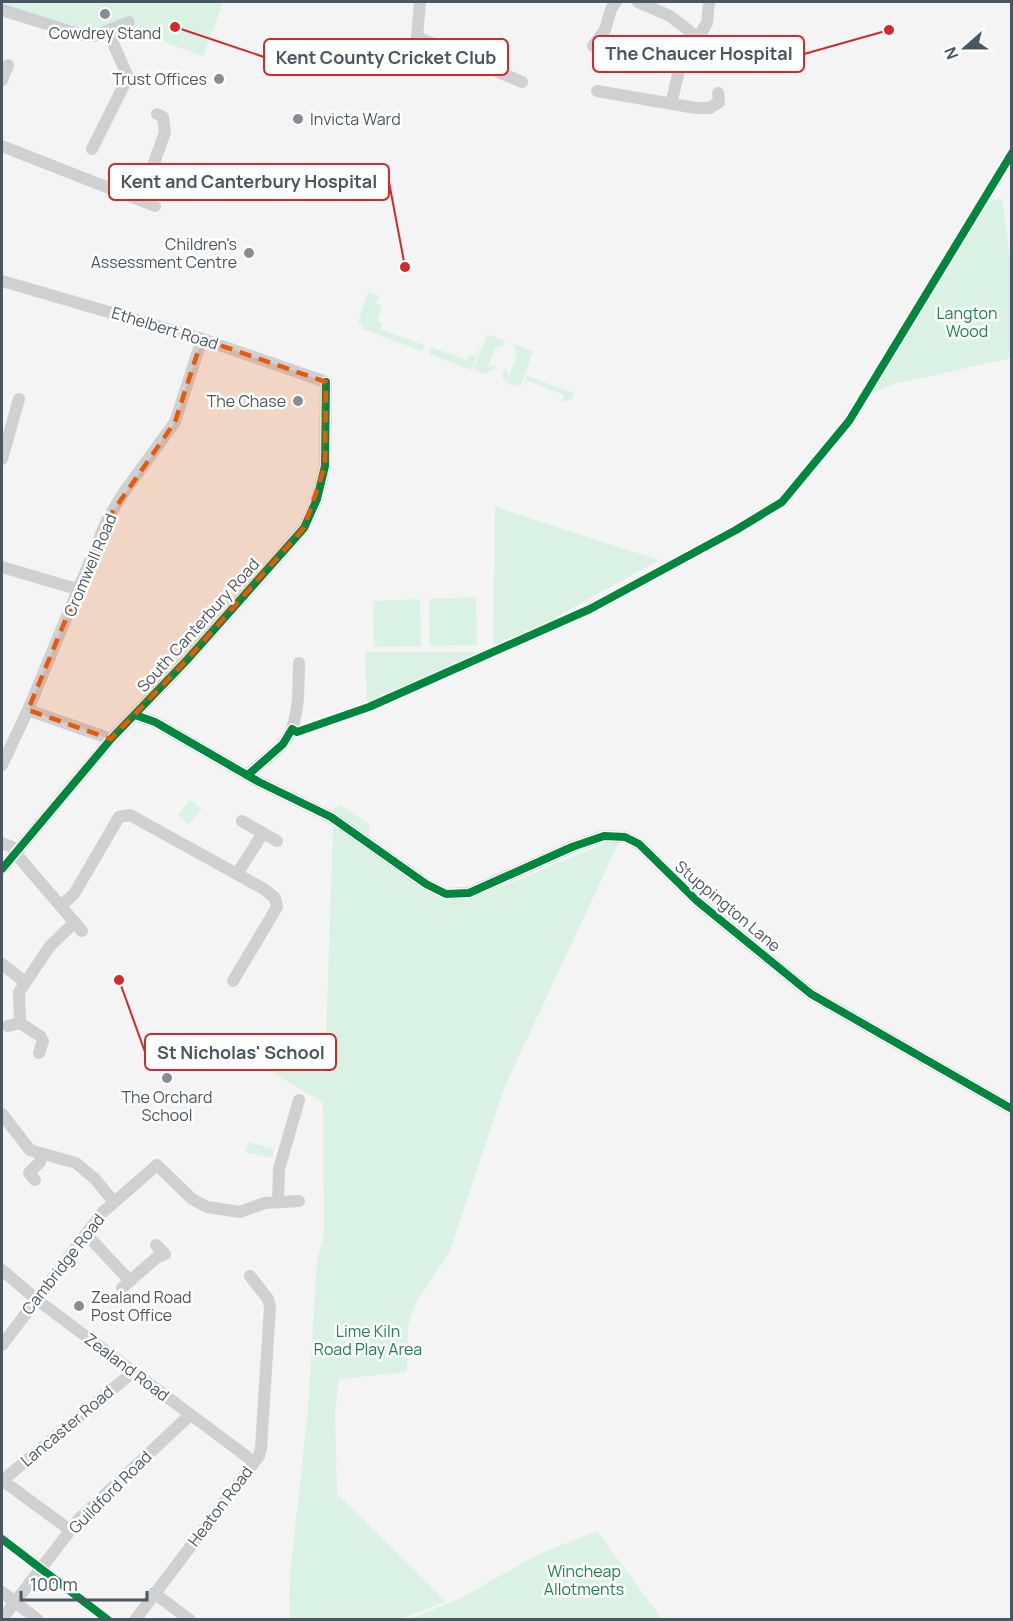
<svg xmlns="http://www.w3.org/2000/svg" width="1013" height="1621" font-family="Manrope,sans-serif">
	<style>
		.green { fill: #d9f2e3 }
		.lines { fill: none; stroke-linecap: round; stroke-linejoin: round }
		.minor { stroke: #ced0d2; stroke-width: 12 }
		.cycleway-casing { stroke: #fff; stroke-width: 11 }
		.cycleway { stroke: #00873e; stroke-width: 8 }
		.marked { fill: #e8590c; fill-opacity: 0.2; stroke: #e8590c; stroke-width: 4.5; stroke-dasharray: 12 8; stroke-linejoin: round }
		.poi-dot { fill: #868d94; stroke: #fff; stroke-width: 2 }
		.labels { text-anchor: middle; stroke-width: 5; stroke-linejoin: round; paint-order: stroke }
		.poi-label { font-size: 16px; fill: #4a5661; stroke: #fff; text-anchor: end }
		.park-label { font-size: 16px; fill: #17864f; stroke: #fff }
		.street-label { font-size: 16px; fill: #4a5661; stroke: #fff }
		.leader { fill: none; stroke: #d62828; stroke-width: 2 }
		.callout-dot { fill: #d62828; stroke: #fff; stroke-width: 2 }
		.callout { fill: #fff; stroke: #d62828; stroke-width: 2 }
		.callout-label { font-size: 18px; text-anchor: middle; font-weight: bold; fill: #4a5661 }
	</style>
	<rect width="100%" height="100%" fill="#f4f4f4"/>
	<g class="green">
		<polygon points="2,2 223,2 203,56 150,37 150,31 117,21 91,31 67,24 26,18 2,8"/>
		<polygon points="1002,199 1012,270 1011,358 894,384 870,394 989,201"/>
		<polygon points="368,292 379,296 376,303 382,306 377,321 382,323 380,329 424,345 422,351 362,329 363,325 358,323"/>
		<polygon points="484,333 472,370 429,354 431,347 467,360 469,355 475,357"/>
		<polygon points="487,334 505,341 504,345 495,349 488,367 496,365 494,370 482,374 473,370"/>
		<polygon points="514,344 533,351 520,387 509,384 502,377 505,368 509,376 517,356"/>
		<polygon points="527,376 574,393 572,399 562,402 564,395 525,380"/>
		<polygon points="495,507 659,560 493,652 367,706 365,652 493,652"/>
		<polygon points="476,597 477,645 430,646 429,599"/>
		<polygon points="420,599 421,646 374,647 373,601"/>
		<polygon points="190,800 202,809 189,825 178,815"/>
		<polygon points="339,805 369,824 370,837 333,815 333,809"/>
		<polygon points="333,826 444,901 472,899 608,842 619,842 505,1086 450,1251 415,1304 408,1326 407,1372 339,1379 335,1412 337,1494 446,1601 400,1619 289,1619 290,1575 308,1409 317,1261 324,1233 323,1103 265,1068 274,1052 326,1041"/>
		<polygon points="248,1142 274,1149 272,1158 245,1152"/>
		<polygon points="597,1531 662,1619 410,1619 457,1600 541,1553"/>
	</g>
	<g class="lines">
		<g class="minor">
			<polyline points="420,2 417,37 522,82"/>
			<polyline points="638,2 670,16 697,37"/>
			<polyline points="2,10 82,35 94,36 129,22"/>
			<polyline points="593,46 605,30 611,9 616,2"/>
			<polyline points="2,80 8,65"/>
			<polyline points="597,91 696,108 710,108 719,102 718,93"/>
			<polyline points="671,104 680,66 707,23 709,2"/>
			<polyline points="2,146 155,206"/>
			<polyline points="92,149 128,77 108,32"/>
			<polyline points="141,200 165,132 163,117 157,114"/>
			<polyline points="2,281 202,339 326,382 325,466 317,499 304,528 186,661 111,739 2,869"/>
			<polyline points="2,459 19,399"/>
			<polyline points="2,567 80,590"/>
			<polyline points="28,710 111,739"/>
			<polyline points="135,715 155,722 259,782 331,817 426,884 446,894 469,893 572,847 604,836 625,837 639,844 697,901 811,994 1012,1109"/>
			<polyline points="2,765 28,710 107,520 122,495 175,422 202,339"/>
			<path d="M249 774C259 764 271 756 281 746 301 724 298 691 299 663"/>
			<polyline points="242,821 277,841"/>
			<polyline points="2,843 19,850"/>
			<polyline points="16,854 82,931"/>
			<polyline points="237,874 263,833"/>
			<polyline points="61,906 74,894 119,817 130,815 264,889 275,898 277,907 233,981"/>
			<polyline points="2,964 25,982"/>
			<polyline points="8,1026 20,1023"/>
			<polyline points="39,1053 43,1041 40,1036 20,1023 19,992 50,946 75,922"/>
			<polyline points="2,1114 30,1150 76,1163 95,1179 114,1202"/>
			<polyline points="35,1180 29,1173 40,1162 41,1155"/>
			<polyline points="278,1201 279,1169 299,1100"/>
			<polyline points="86,1234 130,1281"/>
			<polyline points="2,1270 36,1299 254,1462"/>
			<polyline points="122,1288 156,1258 165,1254 156,1245"/>
			<polyline points="2,1345 103,1212 157,1165 192,1199 207,1207 240,1212 265,1203 299,1201"/>
			<polyline points="2,1480 70,1530"/>
			<polyline points="2,1481 133,1372"/>
			<polyline points="2,1592 38,1620"/>
			<polyline points="154,1593 190,1620"/>
			<polyline points="2,1619 79,1519 190,1415"/>
			<polyline points="135,1620 259,1456 261,1448 270,1307 268,1299 250,1276"/>
		</g>
		<g class="cycleway-casing">
			<g id="cycleway">
				<polyline points="135,715 155,722 259,782 331,817 426,884 446,894 469,893 572,847 604,836 625,837 639,844 697,901 811,994 1012,1109"/>
				<polyline points="249,774 283,744 292,729 297,732 369,707 590,609 736,530 782,502 849,421 1012,153"/>
				<polyline points="2,869 111,739 186,661 304,528 317,499 325,466 326,382"/>
				<polyline points="2,1539 108,1620"/>
			</g>
		</g>
		<use href="#cycleway" class="cycleway"/>
	</g>
	<path class="marked" d="M202 339 326 382 325 466 304 528 186 661 111 739 28 710 107 520 175 422Z"/>
	<g class="poi-dot">
		<circle cx="105" cy="14" r="6"/>
		<circle cx="219" cy="79" r="6"/>
		<circle cx="298" cy="119" r="6"/>
		<circle cx="249" cy="253" r="6"/>
		<circle cx="298" cy="401" r="6"/>
		<circle cx="167" cy="1078" r="6"/>
		<circle cx="79" cy="1306" r="6"/>
	</g>
	<g class="labels">
		<g class="poi-label">
			<text x="105" y="39" text-anchor="middle">Cowdrey Stand</text>
			<text x="207" y="85">Trust Offices</text>
			<text x="310" y="125" text-anchor="start">Invicta Ward</text>
			<text x="237" y="250">Children's<tspan x="237" dy="18">Assessment Centre</tspan></text>
			<text x="286" y="407">The Chase</text>
			<text x="167" y="1103" text-anchor="middle">The Orchard<tspan x="167" dy="18">School</tspan></text>
			<text x="91" y="1303" text-anchor="start">Zealand Road<tspan x="91" dy="18">Post Office</tspan></text>
		</g>
		<g class="park-label">
			<text x="967" y="319">Langton<tspan x="967" dy="18">Wood</tspan></text>
			<text x="368" y="1337">Lime Kiln<tspan x="368" dy="18">Road Play Area</tspan></text>
			<text x="584" y="1577">Wincheap<tspan x="584" dy="18">Allotments</tspan></text>
		</g>
		<g class="street-label">
			<text transform="translate(165 328) rotate(17)" y="6">Ethelbert Road</text>
			<text transform="translate(90 565) rotate(-67)" y="6">Cromwell Road</text>
			<text transform="translate(198 625) rotate(-48)" y="6">South Canterbury Road</text>
			<text transform="translate(728 906) rotate(40)" y="6">Stuppington Lane</text>
			<text transform="translate(63 1264) rotate(-52)" y="6">Cambridge Road</text>
			<text transform="translate(127 1367) rotate(37)" y="6">Zealand Road</text>
			<text transform="translate(67 1426) rotate(-40)" y="6">Lancaster Road</text>
			<text transform="translate(110 1492) rotate(-45)" y="6">Guildford Road</text>
			<text transform="translate(220 1506) rotate(-53)" y="6">Heaton Road</text>
		</g>
	</g>
	<path class="leader" d="M889 30L804 54M175 27L264 57M405 267L389 182M119 980L145 1052"/>
	<g class="callout-dot">
		<circle cx="889" cy="30" r="6"/>
		<circle cx="175" cy="27" r="6"/>
		<circle cx="405" cy="267" r="6"/>
		<circle cx="119" cy="980" r="6"/>
	</g>
	<g class="callout">
		<rect x="593" y="36" width="211" height="36" rx="6"/>
		<rect x="264" y="39" width="244" height="36" rx="6"/>
		<rect x="109" y="164" width="280" height="36" rx="6"/>
		<rect x="145" y="1034" width="191" height="36" rx="6"/>
	</g>
	<g class="callout-label">
		<text x="699" y="60">The Chaucer Hospital</text>
		<text x="386" y="64">Kent County Cricket Club</text>
		<text x="249" y="188">Kent and Canterbury Hospital</text>
		<text x="241" y="1059">St Nicholas' School</text>
	</g>
	<rect width="1013" height="1621" fill="none" stroke="#4a5661" stroke-width="6"/>
	<g transform="translate(965 48) rotate(249)" stroke="#ffffff" stroke-width="4.5" paint-order="stroke">
	<path d="M0-4.5L10 22L0 15L-10 22Z" fill="#4a5661"/>
	<text y="-9" font-size="16" font-weight="bold" text-anchor="middle" fill="#4a5661">N</text>
	</g>
	<path d="M21 1591v9h126v-9" fill="none" stroke="#4a5661" stroke-width="3"/>
	<text x="30" y="1591" font-size="18" fill="#4a5661" stroke="#ffffff" stroke-width="4.5" paint-order="stroke">100 m</text>
</svg>
